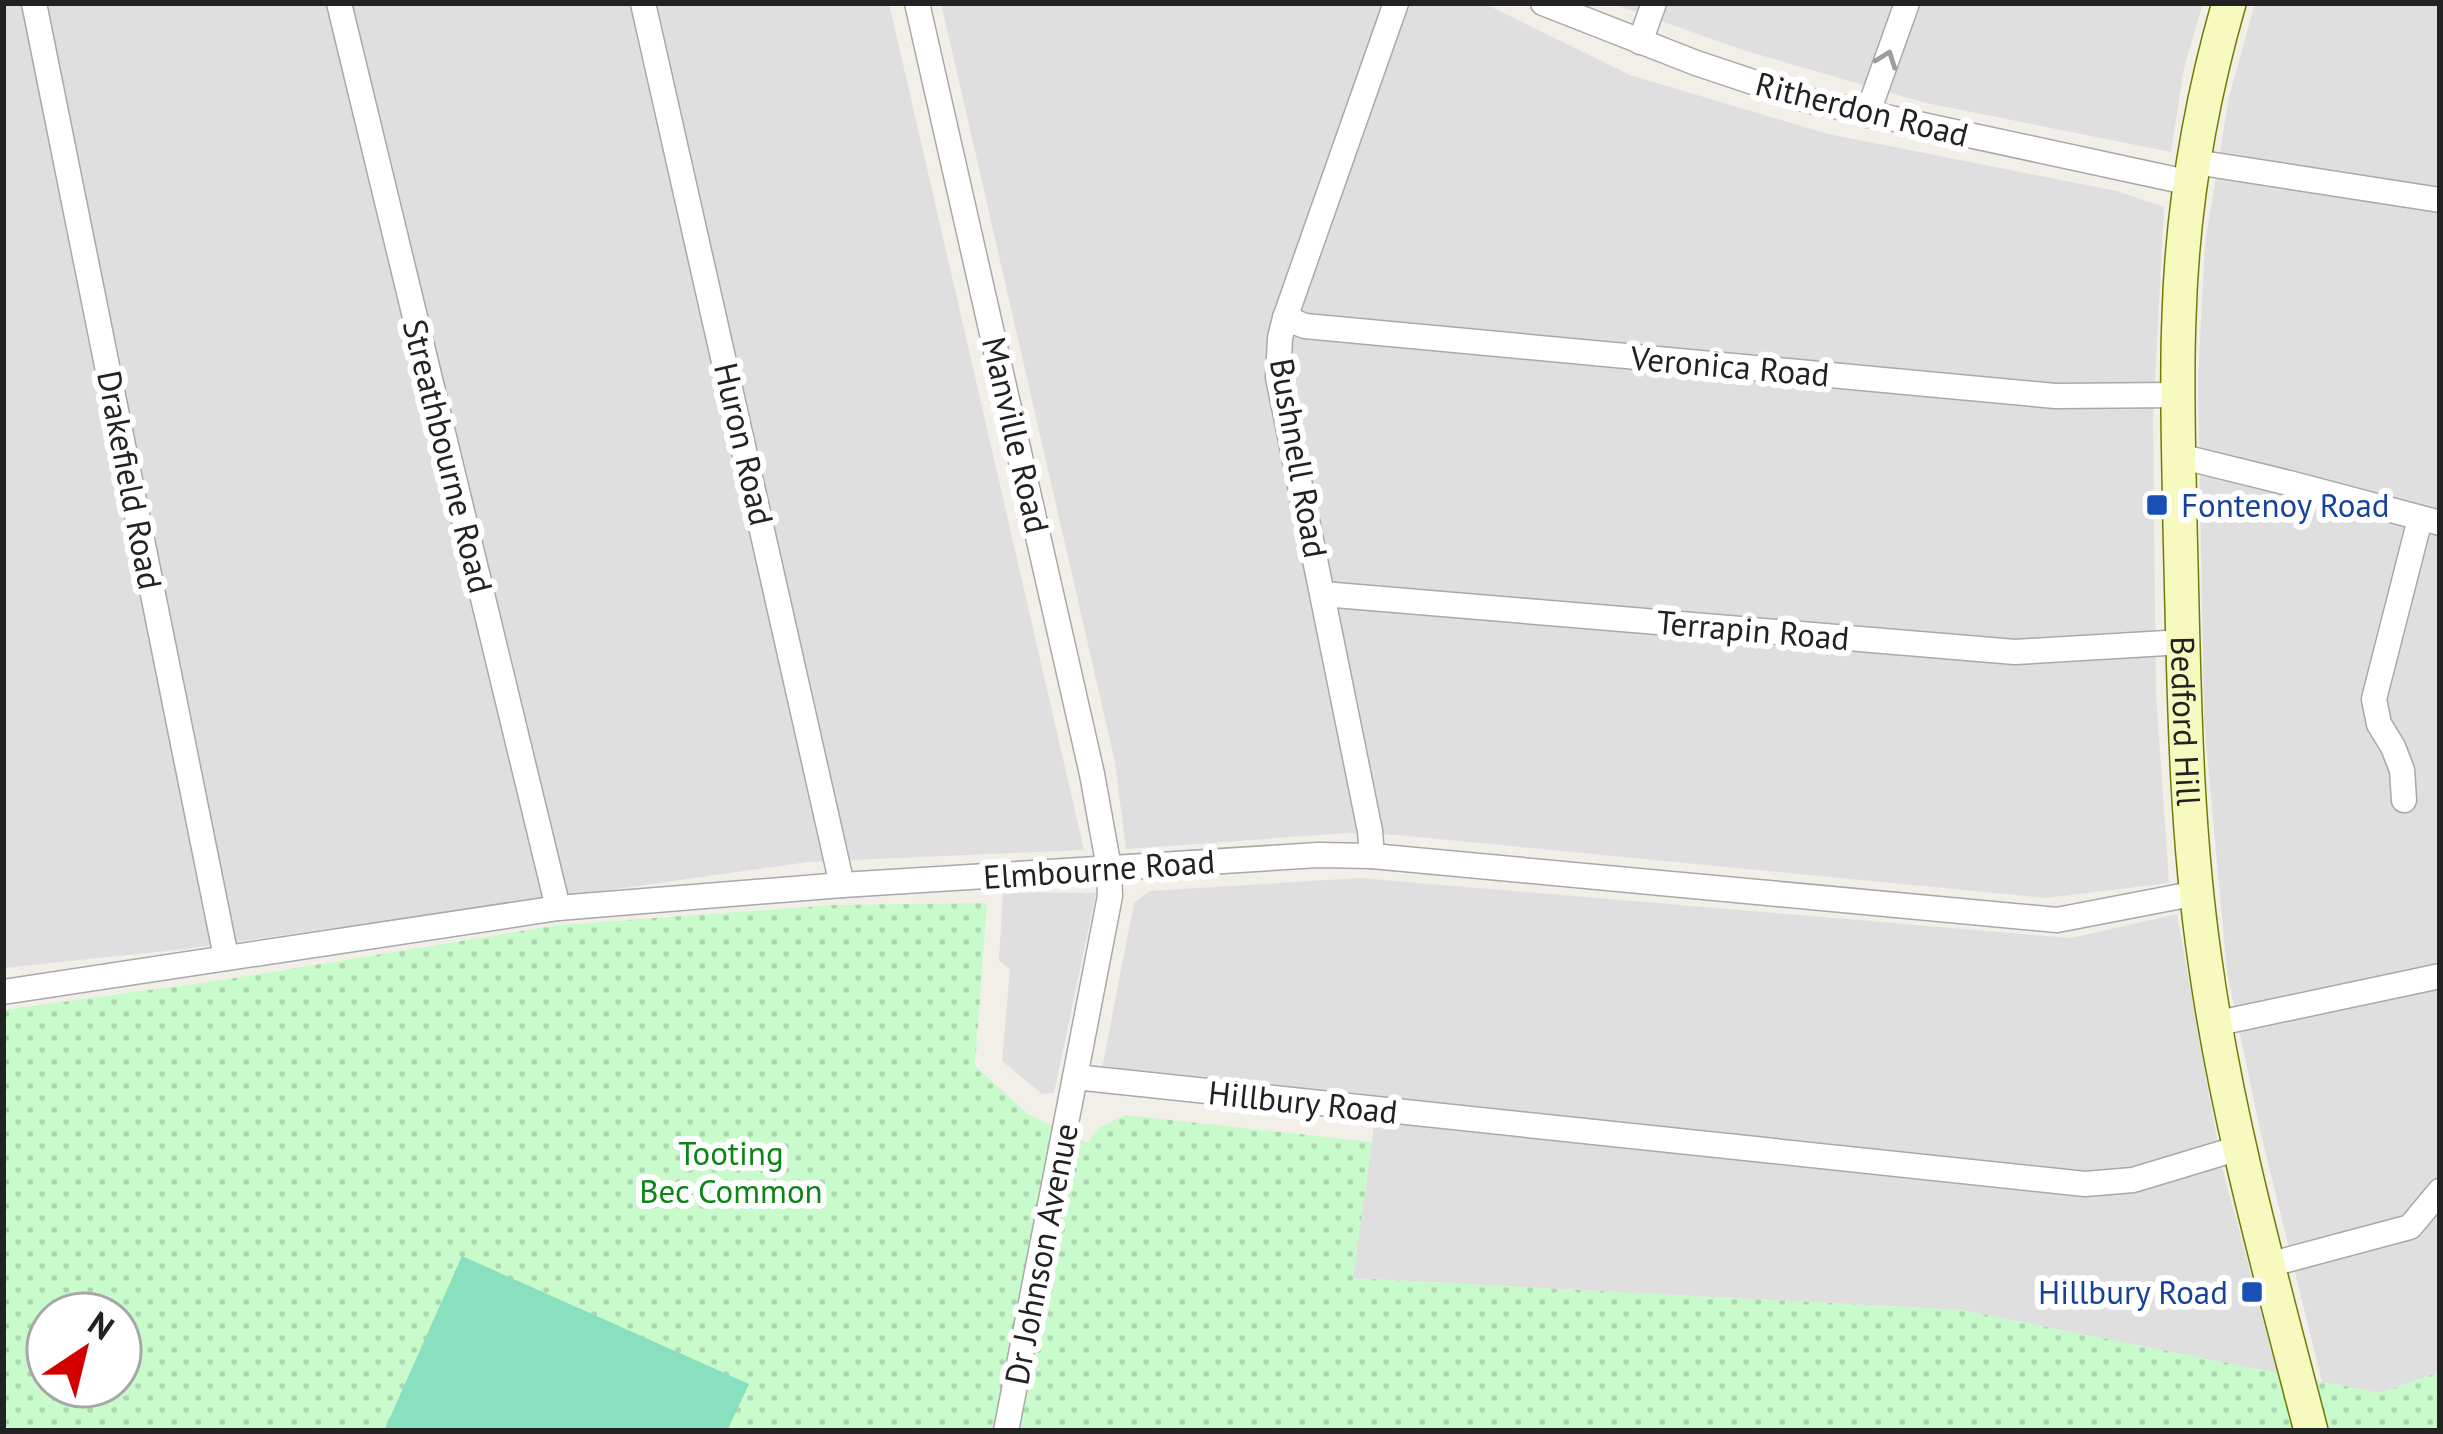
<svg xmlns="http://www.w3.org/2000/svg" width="2443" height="1434" font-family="'PT Sans',sans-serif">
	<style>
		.residential { fill: #e0dfdf }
		.park { fill: url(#park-dots); fill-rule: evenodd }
		.pitch { fill: #88e0be }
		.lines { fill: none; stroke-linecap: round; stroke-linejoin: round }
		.street-casing { stroke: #a9a9a9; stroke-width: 27 }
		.secondary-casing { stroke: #707d05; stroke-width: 36 }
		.street { stroke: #fff; stroke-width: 24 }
		.secondary { stroke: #f7fabf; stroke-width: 33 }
		.oneway { stroke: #9c9c9c }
		.transit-dot { fill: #1a4fb4; stroke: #fff; stroke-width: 4.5 }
		.labels { text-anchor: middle; stroke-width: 12; stroke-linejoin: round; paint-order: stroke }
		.street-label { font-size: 33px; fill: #222; stroke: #fff }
		.transit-label { font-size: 33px; fill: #164399; stroke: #fff; text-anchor: start }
		.park-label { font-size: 33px; fill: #0c8416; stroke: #fff }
	</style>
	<defs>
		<pattern id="park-dots" width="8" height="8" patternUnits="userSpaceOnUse" patternTransform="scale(3)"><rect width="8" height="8" fill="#c8facc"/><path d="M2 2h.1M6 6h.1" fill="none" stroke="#acd6af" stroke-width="1.8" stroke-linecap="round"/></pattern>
	</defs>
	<rect width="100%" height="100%" fill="#f2efe9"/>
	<g class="residential">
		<polygon points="3,3 889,3 1084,850 808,862 185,949 3,968"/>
		<polygon points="941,3 1483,3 1630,75 1828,134 2117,191 2164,207 2153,421 2156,693 2169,883 2046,898 1397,835 1346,833 1126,849 1115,762"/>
		<polygon points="1610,3 2203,3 2184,68 2171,152 1926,103 1743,50"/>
		<polygon points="2255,3 2440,3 2440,1372 2379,1393 2322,1382 2260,1130 2227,972 2204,719 2198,379 2205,243 2229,97"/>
		<polygon points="1360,878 2071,938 2177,914 2222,1167 2278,1374 1962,1310 1352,1278 1372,1142 1376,1096 1101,1074 1134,903 1150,891"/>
		<polygon points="1003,892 1096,893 1054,1093 1042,1094 1002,1061 1010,969 999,961"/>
	</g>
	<path class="park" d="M987 903 975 1066 1028 1114 1087 1143 1100 1127 1125 1115 1372 1142 1353 1278 1962 1310 2379 1393 2440 1372V1431H3V1010L229 979 559 925 834 905ZM48 1314H120V1386H48Z"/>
	<polygon class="pitch" points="462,1256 749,1384 727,1431 384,1431"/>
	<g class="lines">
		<g class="street-casing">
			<g id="street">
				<polyline points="34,3 226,957"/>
				<polyline points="339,3 558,908"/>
				<polyline points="643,3 842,885"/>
				<polyline points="917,3 1092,774 1109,868 1110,896 1075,1077 2085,1184 2133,1180 2239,1148"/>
				<polyline points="1543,3 1696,63 1807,100 2191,183"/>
				<polyline points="1640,42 1654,3"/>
				<polyline points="1867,115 1907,3"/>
				<polyline points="2195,162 2440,200"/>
				<polyline points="1285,318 1305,326 2055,396 2177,395"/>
				<polyline points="2179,456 2293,484 2440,523"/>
				<polyline points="1323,594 2015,652 2183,642"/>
				<polyline points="2404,800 2402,770 2393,747 2379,724 2374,699 2420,519"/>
				<polyline points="1372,856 1370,831 1278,377 1280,338 1285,318 1396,3"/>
				<polyline points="3,992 558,908 842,885 1318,855 1372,856 2057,920 2197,893"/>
				<polyline points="2214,1024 2440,976"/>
				<polyline points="2268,1265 2410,1227 2440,1191"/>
				<polyline points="1006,1431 1075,1077"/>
			</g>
		</g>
		<g class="secondary-casing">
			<g id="secondary">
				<path id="s1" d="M2229 3C2200 104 2182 211 2179 317 2176 386 2179 456 2180 526 2184 671 2184 817 2205 961 2227 1120 2271 1276 2311 1431"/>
			</g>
		</g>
		<use href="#street" class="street"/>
		<use href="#secondary" class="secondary"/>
	</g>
	<defs><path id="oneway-chevron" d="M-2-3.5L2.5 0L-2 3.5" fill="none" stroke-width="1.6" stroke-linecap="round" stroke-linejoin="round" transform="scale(3)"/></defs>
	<use class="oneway" href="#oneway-chevron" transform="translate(1887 59) rotate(-70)"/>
	<g class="transit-dot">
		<rect x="2145" y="493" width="24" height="24" rx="6"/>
		<rect x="2240" y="1280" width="24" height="24" rx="6"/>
	</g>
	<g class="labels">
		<g class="street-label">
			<text transform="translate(1862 109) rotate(14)" y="12">Ritherdon Road</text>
			<text transform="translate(1730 366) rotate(5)" y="12">Veronica Road</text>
			<text transform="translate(1016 435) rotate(77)" y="12">Manville Road</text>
			<text transform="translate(744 444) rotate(77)" y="12">Huron Road</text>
			<text transform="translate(448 456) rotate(76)" y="12">Streathbourne Road</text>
			<text transform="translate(1299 458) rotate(80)" y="12">Bushnell Road</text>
			<text transform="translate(130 480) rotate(79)" y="12">Drakefield Road</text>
			<text transform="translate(1753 630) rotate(5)" y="12">Terrapin Road</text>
			<text dy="12" stroke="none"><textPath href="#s1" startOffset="723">Bedford Hill</textPath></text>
			<text transform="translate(1099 869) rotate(-4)" y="12">Elmbourne Road</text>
			<text transform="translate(1303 1102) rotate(6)" y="12">Hillbury Road</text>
			<text transform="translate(1041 1254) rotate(-79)" y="12">Dr Johnson Avenue</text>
		</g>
		<g class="transit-label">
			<text x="2181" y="517">Fontenoy Road</text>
			<text x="2228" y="1304" text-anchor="end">Hillbury Road</text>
		</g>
		<g class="park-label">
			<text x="731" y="1165">Tooting<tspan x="731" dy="38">Bec Common</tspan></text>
		</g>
	</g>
	<rect width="2443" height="1434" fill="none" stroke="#222222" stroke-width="12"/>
	<g transform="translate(84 1350) rotate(35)"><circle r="57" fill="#ffffff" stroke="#a7a7a7" stroke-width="3"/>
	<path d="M0-9L21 45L0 30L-21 45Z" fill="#d40000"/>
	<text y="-18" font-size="33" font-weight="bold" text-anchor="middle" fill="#222222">N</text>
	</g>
</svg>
